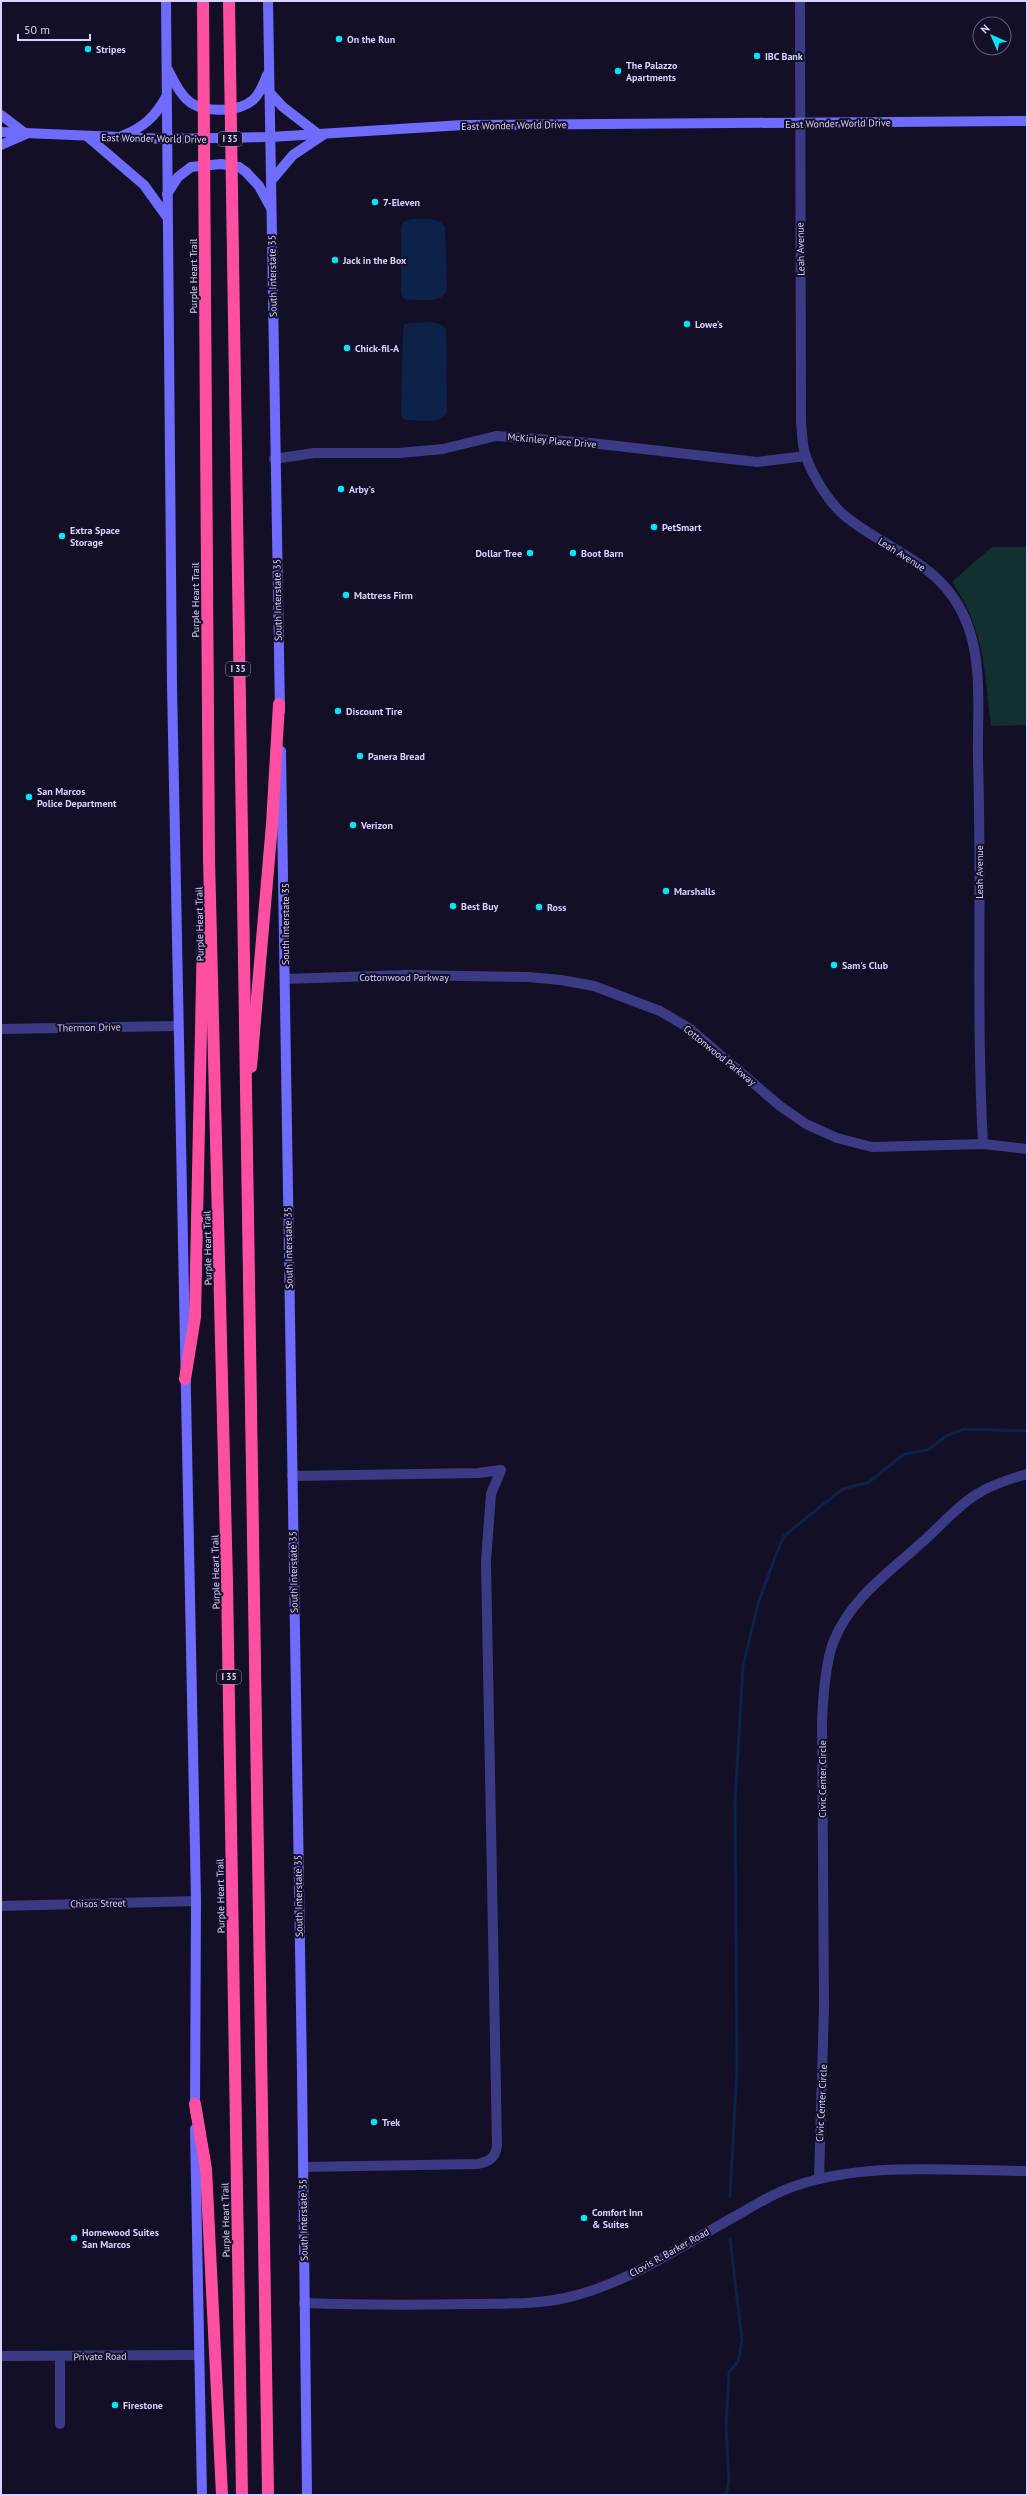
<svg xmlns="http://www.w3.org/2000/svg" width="1028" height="2496" font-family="'PT Sans',sans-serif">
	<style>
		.green { fill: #12302f }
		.water { fill: #0c2248 }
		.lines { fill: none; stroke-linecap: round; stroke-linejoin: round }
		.stream { stroke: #0c2248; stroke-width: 3 }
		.minor { stroke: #3d3a85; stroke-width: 10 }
		.tertiary { stroke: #3d3a85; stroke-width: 10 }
		.secondary { stroke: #6f6bff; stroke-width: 10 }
		.motorway { stroke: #ff4fa3; stroke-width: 12 }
		.poi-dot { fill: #00e5ff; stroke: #130f26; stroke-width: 1.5 }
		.labels { text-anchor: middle; stroke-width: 4; stroke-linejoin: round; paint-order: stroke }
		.shield { fill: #130f26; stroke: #9e99be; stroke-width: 1 }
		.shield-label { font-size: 9px; font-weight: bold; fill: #d9d4ff }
		.poi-label { font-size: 10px; font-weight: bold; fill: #d9d4ff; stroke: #130f26; text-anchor: start }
		.street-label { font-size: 10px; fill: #d9d4ff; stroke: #130f26 }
	</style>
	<rect width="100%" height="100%" fill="#130f26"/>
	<path class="green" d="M993 547H1027V725L991 726C984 670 985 630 952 582 958 577 989 548 993 547Z"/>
	<g class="water">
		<path d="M411 219C423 219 438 216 445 227L447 290C442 304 420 299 408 300L403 298 401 293V229L403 222Z"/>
		<path d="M409 323C420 323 440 319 446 329L447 411C442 425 421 420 408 420L403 419 401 413 403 331 404 325Z"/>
	</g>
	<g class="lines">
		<g class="stream">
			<polyline points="730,2196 737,2068 735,1802 743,1666 758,1604 775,1557 784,1536 821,1506 843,1489 869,1482 904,1454 928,1450 946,1436 964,1429 1027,1431"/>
			<polyline points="726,2495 729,2481 726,2426 729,2372 738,2362 742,2340 730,2238"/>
		</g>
		<g class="minor">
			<path d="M800 1 801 421C802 432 802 446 806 457 813 476 829 503 845 516 892 554 945 563 968 626 983 667 977 717 978 760 982 888 976 1017 983 1144"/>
			<polyline points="274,459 314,453 399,453 443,449 496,436 591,443 757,462 806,456"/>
			<polyline points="285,979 405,975 528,977 561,980 594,986 660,1011 689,1028 780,1106 806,1124 837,1138 872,1147 983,1144 1027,1149"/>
			<polyline points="1,1029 177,1026"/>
			<path d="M292 1476 478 1473 501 1470 491 1494 486 1561 497 2146C495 2158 490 2161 478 2164L303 2167"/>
			<polyline points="1,1906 196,1901"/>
			<path d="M819 2179 824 2006 822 1721C823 1698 825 1665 833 1643 850 1597 895 1568 929 1536 944 1522 959 1505 977 1494 993 1484 1009 1479 1027 1474"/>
			<polyline points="1,2356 198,2355"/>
			<polyline points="60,2357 60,2424"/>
		</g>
		<path class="tertiary" d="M304 2303C360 2305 415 2305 470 2304 502 2303 534 2305 565 2298 626 2285 686 2243 741 2213 758 2203 776 2192 795 2186 867 2161 952 2171 1027 2171"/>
		<g class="secondary">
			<polyline points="166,1 172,685 196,1901 195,2111"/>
			<polyline points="268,1 280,711"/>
			<path d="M168 70C174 81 180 95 191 103 207 113 239 112 253 100 260 94 264 83 267 75"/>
			<polyline points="269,92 283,107 318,134"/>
			<polyline points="1,115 26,134"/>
			<polyline points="1,132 167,139 271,137 463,125 1027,121"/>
			<path d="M122 136C144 127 155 117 166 97"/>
			<polyline points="88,137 144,185 167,217"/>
			<polyline points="1,145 24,135"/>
			<polyline points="271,181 293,155 323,135"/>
			<polyline points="167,194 178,177 191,167 221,164 239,167 246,172 259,186 271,208"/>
			<polyline points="281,751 302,2073 307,2495"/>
			<polyline points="195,2129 202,2495"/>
		</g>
		<g class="motorway">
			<polyline points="203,1 209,859 227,1582 242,2495"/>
			<polyline points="229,1 268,2495"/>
			<polyline points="251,1067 272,824 279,704"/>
			<polyline points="185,1379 195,1317 203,934"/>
			<polyline points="195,2104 206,2169 222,2495"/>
		</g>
	</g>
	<g class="poi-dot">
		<circle cx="339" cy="39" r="4"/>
		<circle cx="88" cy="49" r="4"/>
		<circle cx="757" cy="56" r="4"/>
		<circle cx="618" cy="71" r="4"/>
		<circle cx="375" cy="202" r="4"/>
		<circle cx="335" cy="260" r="4"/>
		<circle cx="687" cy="324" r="4"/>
		<circle cx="347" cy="348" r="4"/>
		<circle cx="341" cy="489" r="4"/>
		<circle cx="654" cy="527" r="4"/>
		<circle cx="62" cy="536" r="4"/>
		<circle cx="530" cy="553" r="4"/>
		<circle cx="573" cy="553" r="4"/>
		<circle cx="346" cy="595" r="4"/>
		<circle cx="338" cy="711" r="4"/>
		<circle cx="360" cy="756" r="4"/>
		<circle cx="29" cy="797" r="4"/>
		<circle cx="353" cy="825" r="4"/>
		<circle cx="666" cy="891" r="4"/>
		<circle cx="453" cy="906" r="4"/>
		<circle cx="539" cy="907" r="4"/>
		<circle cx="834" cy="965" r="4"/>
		<circle cx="374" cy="2122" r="4"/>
		<circle cx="584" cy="2218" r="4"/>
		<circle cx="74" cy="2238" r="4"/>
		<circle cx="115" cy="2405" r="4"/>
	</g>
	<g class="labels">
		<g class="shield">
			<rect x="218" y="132" width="24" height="14" rx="3"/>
			<rect x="226" y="662" width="24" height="14" rx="3"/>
			<rect x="217" y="1670" width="24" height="14" rx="3"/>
		</g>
		<g class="shield-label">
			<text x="230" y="142">I 35</text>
			<text x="238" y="672">I 35</text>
			<text x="229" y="1680">I 35</text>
		</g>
		<g class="poi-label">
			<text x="347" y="43">On the Run</text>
			<text x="96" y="53">Stripes</text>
			<text x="765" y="60">IBC Bank</text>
			<text x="626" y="69">The Palazzo<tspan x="626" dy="12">Apartments</tspan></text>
			<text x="383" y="206">7-Eleven</text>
			<text x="343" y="264">Jack in the Box</text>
			<text x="695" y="328">Lowe's</text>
			<text x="355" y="352">Chick-fil-A</text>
			<text x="349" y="493">Arby's</text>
			<text x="662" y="531">PetSmart</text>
			<text x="70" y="534">Extra Space<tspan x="70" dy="12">Storage</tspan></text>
			<text x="522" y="557" text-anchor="end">Dollar Tree</text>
			<text x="581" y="557">Boot Barn</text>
			<text x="354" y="599">Mattress Firm</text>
			<text x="346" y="715">Discount Tire</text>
			<text x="368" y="760">Panera Bread</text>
			<text x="37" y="795">San Marcos<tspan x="37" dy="12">Police Department</tspan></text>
			<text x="361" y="829">Verizon</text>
			<text x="674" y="895">Marshalls</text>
			<text x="461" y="910">Best Buy</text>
			<text x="547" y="911">Ross</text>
			<text x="842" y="969">Sam's Club</text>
			<text x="382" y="2126">Trek</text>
			<text x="592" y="2216">Comfort Inn<tspan x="592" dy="12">&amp; Suites</tspan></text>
			<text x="82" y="2236">Homewood Suites<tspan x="82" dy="12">San Marcos</tspan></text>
			<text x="123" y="2409">Firestone</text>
		</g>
		<g class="street-label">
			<text transform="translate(838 123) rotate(-1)" y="4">East Wonder World Drive</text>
			<text transform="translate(514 125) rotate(-1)" y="4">East Wonder World Drive</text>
			<text transform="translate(154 138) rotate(1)" y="4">East Wonder World Drive</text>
			<text transform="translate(800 249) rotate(-91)" y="4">Leah Avenue</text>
			<text transform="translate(193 276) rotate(-90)" y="4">Purple Heart Trail</text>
			<text transform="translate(272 276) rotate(-91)" y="4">South Interstate 35</text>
			<text transform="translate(552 440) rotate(5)" y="4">McKinley Place Drive</text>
			<text transform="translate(902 554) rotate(32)" y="4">Leah Avenue</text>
			<text transform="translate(195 600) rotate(-90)" y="4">Purple Heart Trail</text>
			<text transform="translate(277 600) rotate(-91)" y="4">South Interstate 35</text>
			<text transform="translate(979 872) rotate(-90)" y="4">Leah Avenue</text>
			<text transform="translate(199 924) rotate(-91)" y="4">Purple Heart Trail</text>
			<text transform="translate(285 924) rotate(-90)" y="4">South Interstate 35</text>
			<text x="404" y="981">Cottonwood Parkway</text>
			<text transform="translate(89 1027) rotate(-1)" y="4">Thermon Drive</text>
			<text transform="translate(720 1055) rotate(39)" y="4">Cottonwood Parkway</text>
			<text transform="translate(207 1248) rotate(-91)" y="4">Purple Heart Trail</text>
			<text transform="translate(288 1248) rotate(-91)" y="4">South Interstate 35</text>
			<text transform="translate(215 1572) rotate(-91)" y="4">Purple Heart Trail</text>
			<text transform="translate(293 1572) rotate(-91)" y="4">South Interstate 35</text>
			<text transform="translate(822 1779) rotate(-90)" y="4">Civic Center Circle</text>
			<text transform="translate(220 1896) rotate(-91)" y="4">Purple Heart Trail</text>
			<text transform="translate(298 1896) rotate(-91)" y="4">South Interstate 35</text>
			<text transform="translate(98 1903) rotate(-1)" y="4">Chisos Street</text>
			<text transform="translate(821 2103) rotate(-87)" y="4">Civic Center Circle</text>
			<text transform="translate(225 2220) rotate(-91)" y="4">Purple Heart Trail</text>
			<text transform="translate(303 2220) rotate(-91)" y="4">South Interstate 35</text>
			<text transform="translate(669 2252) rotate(-29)" y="4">Clovis R. Barker Road</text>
			<text transform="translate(100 2356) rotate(-1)" y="4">Private Road</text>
		</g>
	</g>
	<rect width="1028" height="2496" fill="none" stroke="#d9d4ff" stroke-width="4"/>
	<g transform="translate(992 36) rotate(315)"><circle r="19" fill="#130f26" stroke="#625e7d"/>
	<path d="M0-3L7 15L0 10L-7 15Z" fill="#00e5ff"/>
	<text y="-6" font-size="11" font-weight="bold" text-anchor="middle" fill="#d9d4ff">N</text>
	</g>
	<path d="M18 34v6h72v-6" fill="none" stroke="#d9d4ff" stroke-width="2"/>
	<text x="24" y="34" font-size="12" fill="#d9d4ff" stroke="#130f26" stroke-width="3" paint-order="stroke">50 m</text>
</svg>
